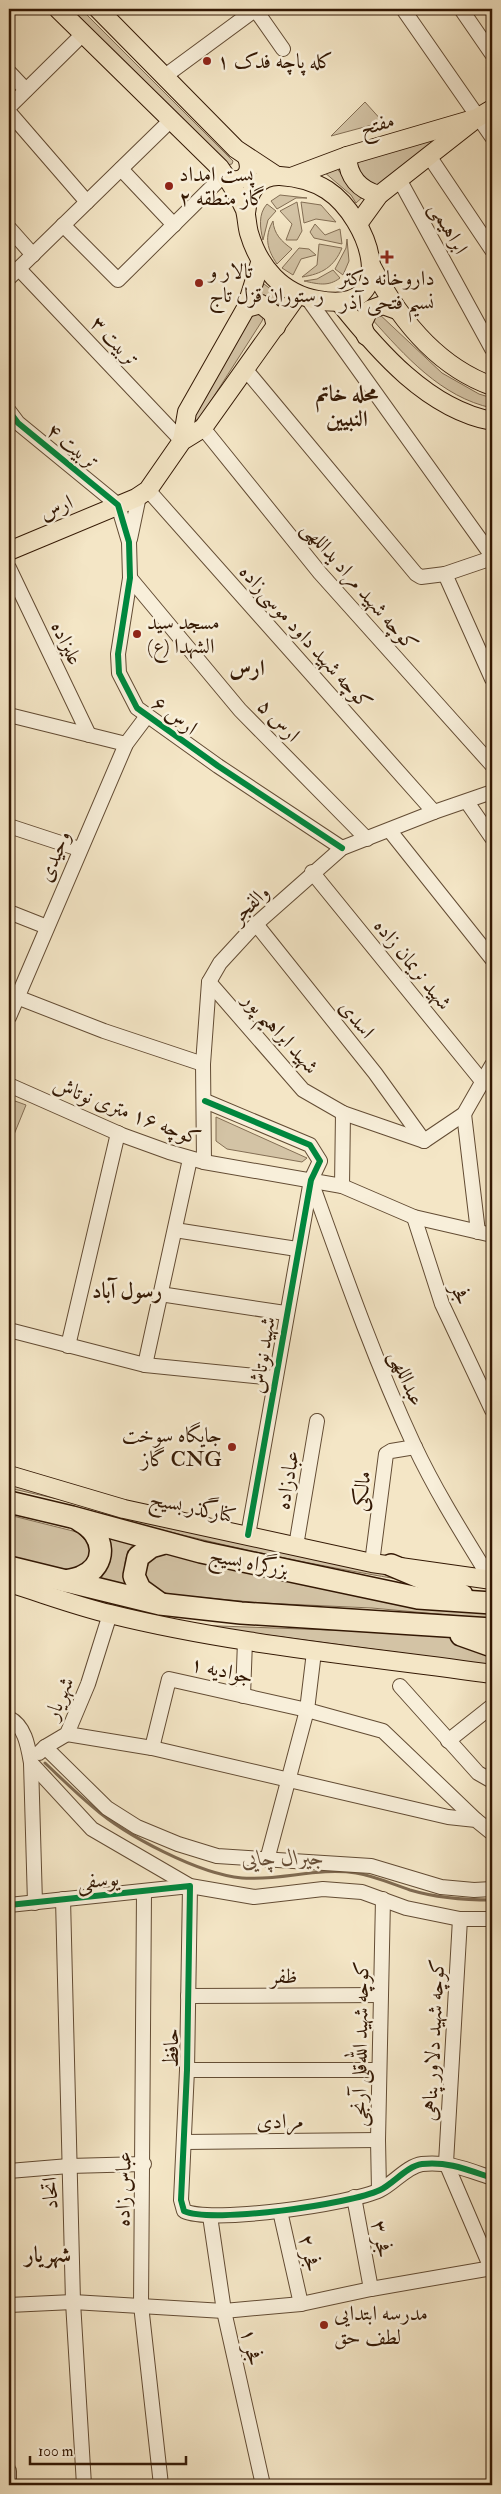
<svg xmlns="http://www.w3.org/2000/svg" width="501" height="2494" font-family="'IM FELL Double Pica',Amiri,serif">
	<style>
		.green { fill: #d3c3a5; stroke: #836e54 }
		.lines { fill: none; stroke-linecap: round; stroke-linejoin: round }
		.stream { stroke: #7f6a51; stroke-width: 3 }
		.minor-casing { stroke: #634c34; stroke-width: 16 }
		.major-casing { stroke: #331804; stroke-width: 20 }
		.highway-casing { stroke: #331804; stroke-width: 24 }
		.minor { stroke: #f8efda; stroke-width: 14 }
		.major { stroke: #f4e6c6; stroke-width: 18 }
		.highway { stroke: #f4e6c6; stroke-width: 21 }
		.cycleway-casing { stroke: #f8efda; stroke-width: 9 }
		.cycleway { stroke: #00873e; stroke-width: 6 }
		.poi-dot { fill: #8f2418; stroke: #f8efda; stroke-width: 2 }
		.labels { text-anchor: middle; stroke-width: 5; stroke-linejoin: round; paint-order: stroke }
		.poi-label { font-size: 21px; fill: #331804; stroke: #f8efda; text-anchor: start }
		.street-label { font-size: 21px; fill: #331804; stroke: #f8efda }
		.neighbourhood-label { font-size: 22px; font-weight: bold; fill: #331804; stroke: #f8efda }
		.water-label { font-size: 22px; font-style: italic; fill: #664e37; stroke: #f8efda }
	</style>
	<rect width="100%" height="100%" fill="#f4e6c6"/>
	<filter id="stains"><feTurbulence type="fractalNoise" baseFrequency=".004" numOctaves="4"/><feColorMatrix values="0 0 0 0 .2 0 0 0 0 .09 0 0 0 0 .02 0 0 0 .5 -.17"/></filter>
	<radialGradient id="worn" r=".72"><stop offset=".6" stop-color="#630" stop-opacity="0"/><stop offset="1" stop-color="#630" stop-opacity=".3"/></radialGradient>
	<g class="green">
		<polygon points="71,9 81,9 233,161 232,164 227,165"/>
		<polygon points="365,102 383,122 331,136"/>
		<polygon points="453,127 376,189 368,184 352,163"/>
		<polygon points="334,165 343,176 366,194 356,203 351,195 324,172"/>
		<polygon points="280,195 307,198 296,198 277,209 271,201"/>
		<polygon points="297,202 302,231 297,240 286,240 292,224 280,211"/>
		<polygon points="301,202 321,205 336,222 316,219 304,223"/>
		<path d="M267 204 276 211 268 220 263 240C260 228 258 214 267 204Z"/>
		<path d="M273 221C274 234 281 241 292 249L277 264C267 249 264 237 273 221Z"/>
		<polygon points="315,224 325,235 340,229 342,244 314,238 310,232"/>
		<polygon points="347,239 349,261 343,275 335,269 346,248"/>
		<path d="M319 244 342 248C334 267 322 274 302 277L317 265Z"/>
		<polygon points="299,248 309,249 316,255 301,259 293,275 282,268"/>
		<path d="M333 270 340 278C328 287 318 284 304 281L317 279Z"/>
		<polygon points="264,284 285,300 281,307 259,292"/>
		<polygon points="253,308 264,316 262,321 200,418 193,422 194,411 229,357"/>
		<path d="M377 312 442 373 479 394 492 398V408C441 397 405 356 371 318Z"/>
		<polygon points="15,1101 26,1105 13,1137 9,1136 9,1117"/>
		<polygon points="216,1117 307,1158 302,1162 227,1149 216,1141"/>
		<polygon points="9,1481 88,1506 9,1488"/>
		<path d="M104 1509 390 1571 422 1583C314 1566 207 1543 102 1514Z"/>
		<path d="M9 1515 77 1532 89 1544C91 1560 83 1565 70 1574L9 1557Z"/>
		<path d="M101 1532 136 1541C122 1556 124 1568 127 1586L95 1578Z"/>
		<polygon points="161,1553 193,1556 492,1610 492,1619 372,1608 262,1603 175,1595 159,1592 150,1585 145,1573 150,1560"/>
		<polygon points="192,1625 329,1630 404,1627 454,1638 492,1652 492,1665"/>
	</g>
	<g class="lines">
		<path class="stream" d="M45 1763C61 1778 76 1793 93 1807 126 1836 199 1874 242 1878 280 1881 318 1867 356 1873 375 1876 392 1884 410 1890 437 1898 464 1900 492 1900"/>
		<g class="minor-casing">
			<g id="minor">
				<polyline points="255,9 283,49"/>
				<polyline points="403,9 492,137"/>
				<polyline points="461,9 492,54"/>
				<polyline points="9,72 26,90"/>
				<polyline points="165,76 256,9"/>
				<polyline points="9,107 83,34"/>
				<polyline points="9,112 87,202"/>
				<polyline points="429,156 492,250"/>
				<polyline points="121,169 174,225"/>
				<polyline points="399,179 492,349"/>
				<polyline points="63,225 118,280 224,175"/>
				<polyline points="9,228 33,255"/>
				<polyline points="19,269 182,441"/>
				<polyline points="9,278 171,120"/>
				<polyline points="308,299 492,556"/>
				<polyline points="246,370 416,574 421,577 445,574 492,679"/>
				<polyline points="9,411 18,423 118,505 129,542 130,578 118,654 119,673 137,708 218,766 342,848"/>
				<polyline points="203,428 320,573 492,765"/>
				<polyline points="148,490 434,812"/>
				<polyline points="130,539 139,496"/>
				<polyline points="9,568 89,735"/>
				<polyline points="445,574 492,558"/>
				<polyline points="130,578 240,710 367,839"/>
				<polyline points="9,715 126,744"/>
				<polyline points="467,802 492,838"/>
				<polyline points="9,826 79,849"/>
				<polyline points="390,831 492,959"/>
				<polyline points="312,872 482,1081"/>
				<polyline points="9,912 47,927"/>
				<polyline points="256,924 375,1073 424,1141"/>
				<polyline points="209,982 303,1090 343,1113 424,1141 464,1114 492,1065"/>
				<polyline points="9,994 104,1031 203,1064"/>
				<polyline points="9,1017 126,744 147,716"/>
				<polyline points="9,1085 122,1135 169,1152 204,1162 342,1186 414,1217 492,1235"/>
				<polyline points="205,1101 310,1145 320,1161 311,1180 248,1535"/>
				<polyline points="464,1114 478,1232"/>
				<polyline points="204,1162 203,1064 209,982 220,963 256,924 342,848 434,812 492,792"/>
				<path d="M311 1181C343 1270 374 1359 414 1445 436 1492 464 1536 491 1580"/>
				<polyline points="342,1186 343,1113"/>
				<polyline points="414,1217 442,1304 492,1410"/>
				<polyline points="175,1230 297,1249"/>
				<polyline points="160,1294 285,1313"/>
				<polyline points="9,1330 145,1365 275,1378"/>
				<polyline points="68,1346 118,1133"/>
				<polyline points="145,1365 190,1159"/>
				<polyline points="296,1546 317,1421"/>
				<polyline points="372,1563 386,1454 391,1451 415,1447"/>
				<polyline points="400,1686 478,1773 492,1781"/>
				<polyline points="243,1696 245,1641"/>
				<path d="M9 1718C25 1726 28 1746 31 1763L35 1903"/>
				<polyline points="67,1734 152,1748 448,1817 476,1820 492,1833"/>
				<polyline points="448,1741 492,1706"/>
				<polyline points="45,1747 107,1808 137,1827 178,1844 217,1856 371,1866 441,1887 474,1890 492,1889"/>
				<polyline points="152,1748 169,1679 307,1710 383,1731 476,1820"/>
				<polyline points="39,1753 45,1747 67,1734 88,1684 110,1614"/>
				<polyline points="31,1763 92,1829 190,1886 254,1897 323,1889 362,1892 406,1908 460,1919 492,1919"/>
				<polyline points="267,1860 307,1710 314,1652"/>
				<polyline points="144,1892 141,2305 161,2485"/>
				<polyline points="63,1899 73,2302 84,2485"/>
				<path d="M9 1905 190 1886 187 2070 181 2200 184 2211C212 2224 351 2204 380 2190 393 2184 407 2166 422 2164 448 2161 468 2170 492 2178"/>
				<polyline points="460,1919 446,2163 491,2268"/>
				<polyline points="188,1996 380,1995"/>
				<polyline points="187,2070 379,2070"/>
				<polyline points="184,2142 378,2140"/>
				<polyline points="9,2171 69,2166 144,2164"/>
				<polyline points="379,2190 378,2140 383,1899"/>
				<polyline points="354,2197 371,2289"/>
				<polyline points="280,2211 301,2304"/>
				<polyline points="210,2216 224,2311 263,2485"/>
				<polyline points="9,2305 73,2302 224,2311 301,2304 371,2289 492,2268"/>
				<polyline points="9,2471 9,2485"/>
			</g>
		</g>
		<g class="major-casing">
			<g id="major">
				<path d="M58 9 220 168C230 182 238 194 245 210 247 218 247 226 249 233 259 267 282 294 318 300 403 316 370 218 327 190 313 181 296 177 280 176 257 175 248 193 246 213"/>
				<polyline points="98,9 236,149 277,176"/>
				<path d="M347 156C348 177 359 190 379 195"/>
				<polyline points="291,177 347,156 477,118 492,109"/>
				<path d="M228 179C243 184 253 173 247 158"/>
				<polyline points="358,224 379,195 472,122"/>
				<path d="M372 267C399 319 436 366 492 386"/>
				<path d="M339 302C378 351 428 409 492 421"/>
				<polyline points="246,308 261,304 273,314 276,327"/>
				<polyline points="366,336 362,324 369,310 383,305 397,310"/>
				<polyline points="182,441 187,412 246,308 260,263"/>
				<polyline points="9,551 136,498 148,490 182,441 203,428 297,296"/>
				<polyline points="9,1475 124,1509 372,1563 492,1580"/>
				<path d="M9 1583C42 1593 76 1606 110 1614 235 1645 365 1656 492 1674"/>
			</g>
		</g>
		<g class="highway-casing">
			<g id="highway">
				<polyline points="9,1502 72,1517 201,1552 418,1598 492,1603"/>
				<polyline points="391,1565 462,1595"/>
				<polyline points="9,1567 160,1604 241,1613 492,1629"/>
				<path d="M65 1581C70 1580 76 1579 81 1577 109 1565 105 1534 80 1521"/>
				<polyline points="158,1602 140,1589 134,1576 138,1557 151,1547 165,1543"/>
				<polyline points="461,1635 492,1646"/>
			</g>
		</g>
		<use href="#minor" class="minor"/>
		<use href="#major" class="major"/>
		<use href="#highway" class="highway"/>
		<g class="cycleway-casing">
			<g id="cycleway">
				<polyline points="9,411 18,423 118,505 129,542 130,578 118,654 119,673 137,708 218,766 342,848"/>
				<polyline points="205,1101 310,1145 320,1161 311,1180 248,1535"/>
				<path d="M9 1905 190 1886 187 2070 181 2200 184 2211C212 2224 351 2204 380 2190 393 2184 407 2166 422 2164 448 2161 468 2170 492 2178"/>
			</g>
		</g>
		<use href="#cycleway" class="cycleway"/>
	</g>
	<g class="poi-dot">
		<circle cx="207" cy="61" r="5"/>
		<circle cx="169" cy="186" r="5"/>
		<path d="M384.5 249.5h5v5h5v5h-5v5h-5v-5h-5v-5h5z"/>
		<circle cx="199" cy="283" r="5"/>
		<circle cx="137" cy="634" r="5"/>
		<circle cx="232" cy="1447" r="5"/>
		<circle cx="324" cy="2325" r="5"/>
	</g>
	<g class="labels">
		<g class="poi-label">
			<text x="217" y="68">کله پاچه فدک ۱</text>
			<text x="179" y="181">پست امداد<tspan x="179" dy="24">گاز منطقه ۲</tspan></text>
			<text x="209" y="278">تالار و<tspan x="209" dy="24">رستوران قزل تاج</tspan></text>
			<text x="387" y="285" text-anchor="middle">داروخانه دکتر<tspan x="387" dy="24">نسیم فتحی آذر</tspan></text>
			<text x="147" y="629">مسجد سید<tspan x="147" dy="24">الشهدا (ع)</tspan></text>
			<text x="222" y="1442" text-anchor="end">جایگاه سوخت<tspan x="222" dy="24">گاز CNG</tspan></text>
			<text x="334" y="2320">مدرسه ابتدایی<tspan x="334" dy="24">لطف حق</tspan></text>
		</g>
		<g class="street-label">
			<text transform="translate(377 124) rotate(-16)" y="7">مفتح</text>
			<text transform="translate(449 228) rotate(61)" y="7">ابراهیمی</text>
			<text transform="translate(115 341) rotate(47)" y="7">تربیت ۳</text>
			<text transform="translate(73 446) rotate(39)" y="7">تربیت ۴</text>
			<text transform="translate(56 507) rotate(-23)" y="7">ارس</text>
			<text transform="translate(360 586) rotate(49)" y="7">کوچه شهید مراد یداللهی</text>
			<text transform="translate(306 637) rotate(48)" y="7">کوچه شهید داود موسی‌زاده</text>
			<text transform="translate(67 643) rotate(64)" y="7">علیزاده</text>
			<text transform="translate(175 715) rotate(37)" y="7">ارس ۶</text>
			<text transform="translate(279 720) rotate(46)" y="7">ارس ۵</text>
			<text transform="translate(54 856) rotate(-67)" y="7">وحیدی</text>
			<text transform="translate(250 904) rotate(-44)" y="7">والفجر</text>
			<text transform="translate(413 964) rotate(51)" y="7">شهید نریمان زاده</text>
			<text transform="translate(357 1019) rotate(51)" y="7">اسدی</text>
			<text transform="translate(281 1033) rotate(48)" y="7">شهید ابراهیم پور</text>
			<text transform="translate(127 1111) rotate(21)" y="7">کوچه ۱۶ متری نوتاش</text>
			<text transform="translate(461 1294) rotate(69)" y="7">فجر</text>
			<text transform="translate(262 1355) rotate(-81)" y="7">شهید نوتاش</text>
			<text transform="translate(407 1378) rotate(67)" y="7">عبداللهی</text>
			<text transform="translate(287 1480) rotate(-80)" y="7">عبادزاده</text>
			<text transform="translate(361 1491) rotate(-82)" y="7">مالکی</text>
			<text transform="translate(193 1507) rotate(12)" y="7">کنارگذر بسیج</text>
			<text transform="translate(249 1562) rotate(11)" y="7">بزرگراه بسیج</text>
			<text transform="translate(222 1670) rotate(13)" y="7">جوادیه ۱</text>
			<text transform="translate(59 1698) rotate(-67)" y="7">شهریار</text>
			<text transform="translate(98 1880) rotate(-5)" y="7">یوسفی</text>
			<text x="284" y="1983">ظفر</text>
			<text transform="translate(433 2040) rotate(-87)" y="7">کوچه شهید دلاور پناهی</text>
			<text transform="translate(360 2044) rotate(-89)" y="7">کوچه شهید الله‌قلی آرنجی</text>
			<text transform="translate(171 2048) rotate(-89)" y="7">حافظ</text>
			<text transform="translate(280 2121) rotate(-1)" y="7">مرادی</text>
			<text transform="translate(123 2189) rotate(-89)" y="7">عباس زاده</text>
			<text transform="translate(50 2193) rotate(-92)" y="7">اتحاد</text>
			<text transform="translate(382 2239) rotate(80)" y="7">فجر ۳</text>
			<text transform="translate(310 2253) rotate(77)" y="7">فجر ۲</text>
			<text transform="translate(252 2347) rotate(77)" y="7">فجر ۱</text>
		</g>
		<g class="neighbourhood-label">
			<text x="347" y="401">محله خاتم<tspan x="347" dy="25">النبیین</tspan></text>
			<text x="247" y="675">ارس</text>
			<text x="127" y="1298">رسول آباد</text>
			<text x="48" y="2262">شهریار</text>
		</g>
		<g class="water-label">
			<text transform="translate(283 1857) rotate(-1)" y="8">جیرال چایی</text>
		</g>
	</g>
	<rect width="501" height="2494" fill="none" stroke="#f4e6c6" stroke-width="30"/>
	<rect x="10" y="10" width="481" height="2474" fill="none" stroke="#331804" stroke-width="2.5"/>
	<rect x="15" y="15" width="471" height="2464" fill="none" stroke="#331804"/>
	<path d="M30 2456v8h156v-8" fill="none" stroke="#331804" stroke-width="2.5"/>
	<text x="38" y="2456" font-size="15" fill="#331804" stroke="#f8efda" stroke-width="4" paint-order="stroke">100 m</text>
	<rect width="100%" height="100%" filter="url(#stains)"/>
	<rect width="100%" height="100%" fill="url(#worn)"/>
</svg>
